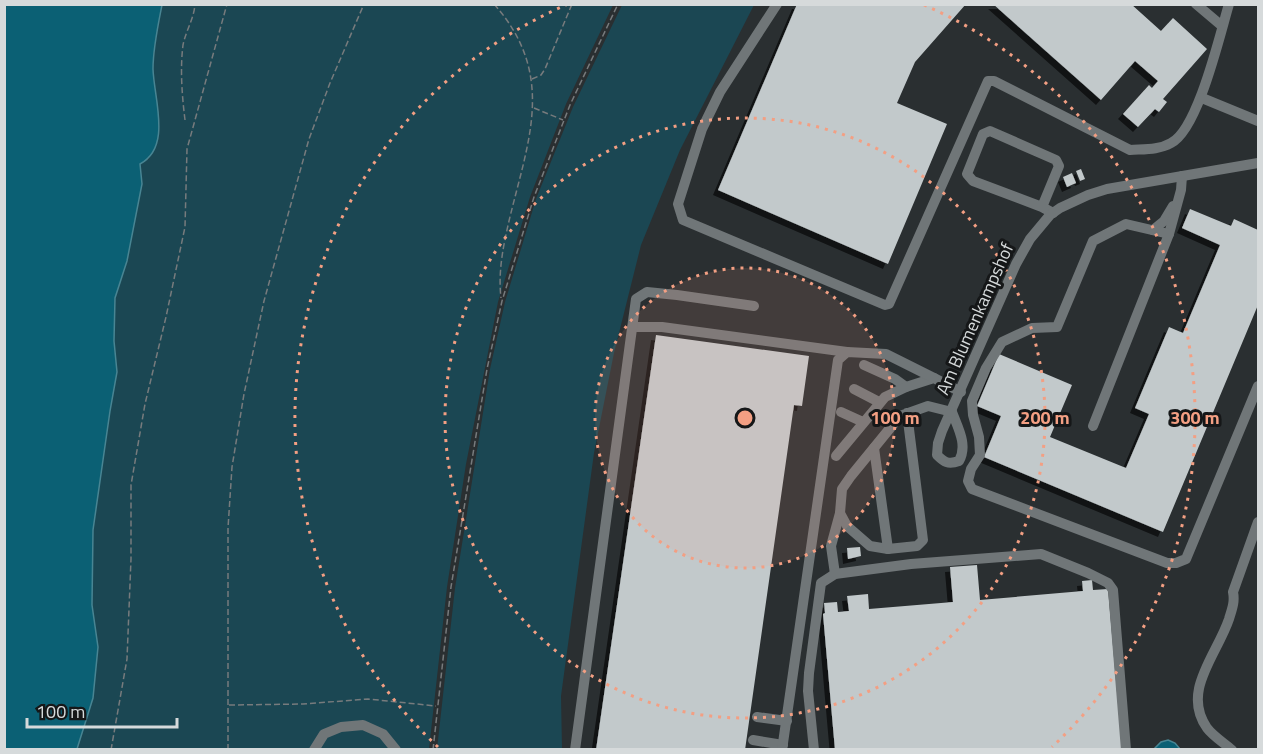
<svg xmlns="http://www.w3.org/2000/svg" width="1263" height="754" font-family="'Titillium Web',sans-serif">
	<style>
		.green { fill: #1b4753 }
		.water { fill: #0b6074; stroke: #488593; stroke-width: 1.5 }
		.building { fill: #c2c9cb; filter: url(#shadow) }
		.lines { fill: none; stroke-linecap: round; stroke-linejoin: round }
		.path { stroke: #777b7d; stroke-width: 1.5; stroke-dasharray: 6 3; stroke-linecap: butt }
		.minor { stroke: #707678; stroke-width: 10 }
		.ring { fill: none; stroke: #f39f83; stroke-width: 3; stroke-dasharray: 3 6 }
		.labels { text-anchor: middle; stroke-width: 6; stroke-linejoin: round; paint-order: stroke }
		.street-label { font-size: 18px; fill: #d6dadb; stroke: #151718 }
		.centre { fill: #f39f83; stroke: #151718; stroke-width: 3 }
		.ring-label { font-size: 18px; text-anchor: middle; font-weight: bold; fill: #f39f83; stroke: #151718; stroke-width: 6; stroke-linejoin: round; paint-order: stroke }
	</style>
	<defs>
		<filter id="shadow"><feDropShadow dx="-5" dy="5" stdDeviation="0" flood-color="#0009"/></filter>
	</defs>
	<rect width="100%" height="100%" fill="#2a2f31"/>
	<g class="green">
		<polygon points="162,5 613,5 566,104 530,197 498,302 466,464 447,587 429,749 77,750 98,647 92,605 93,530 110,411 117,372 114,341 115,298 127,261 142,184 139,164 149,159 158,114 153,69 157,27"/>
		<polygon points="622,5 754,5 680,150 641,245 614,353 594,453 561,696 562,749 437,749 455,588 490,369 505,302 536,199 573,107"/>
	</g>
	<g class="water">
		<path d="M4 5H162C158 25 153 48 153 69 154 99 172 147 140 164L142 184 127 261 115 298 114 341 117 372 110 411 93 530 92 605 98 647 93 698 77 749H5Z"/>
		<polygon points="1168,740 1175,743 1180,749 1154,749 1161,742"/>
	</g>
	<g class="building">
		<polygon points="797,4 966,4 915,62 897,103 947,124 888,264 718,190"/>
		<polygon points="993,4 1131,4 1161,31 1173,18 1207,49 1163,99 1167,102 1159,112 1155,109 1138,127 1123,114 1149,85 1152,88 1158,81 1135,61 1101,100"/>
		<polygon points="1081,169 1085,179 1080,181 1076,171"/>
		<polygon points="1072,173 1076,183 1067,187 1063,177"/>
		<polygon points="1190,209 1231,226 1234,219 1258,230 1258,305 1163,532 984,457 1001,416 977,406 999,354 1072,385 1050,437 1126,468 1149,414 1135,408 1169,327 1183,333 1220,245 1182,228"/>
		<polygon points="656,335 809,356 802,406 794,405 745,750 596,750"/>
		<polygon points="860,547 861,556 848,559 847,548"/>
		<polygon points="977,565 980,600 1083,591 1082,581 1092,580 1093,590 1108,589 1122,750 835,750 823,614 825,613 824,603 837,602 838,612 849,611 847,596 868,594 869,609 953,602 950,567"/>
	</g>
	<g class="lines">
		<g class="path">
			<path d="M494 4C557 75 528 141 509 221 503 247 498 272 501 298"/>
			<polyline points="532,79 541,75 545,69 572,4"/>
			<polyline points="534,108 563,120"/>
			<path d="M185 120C182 96 180 69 183 45 186 30 194 19 195 4"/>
			<polyline points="229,705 303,704 368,699 436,706"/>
			<polyline points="111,750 127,659 131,559 131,485 145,404 166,317 185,227 187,149 227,4"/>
			<polyline points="228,750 228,528 232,467 244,394 264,301 309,139 330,83 364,4"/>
			<polyline points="433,750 451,587 487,369 502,301 534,197 570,105 618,4"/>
		</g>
		<g class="minor">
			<path d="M777 4 720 92 702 129 678 204 683 220 885 305 889 304 988 81H994L1130 150C1144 149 1159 150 1171 143 1198 130 1220 34 1229 4"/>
			<polyline points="1196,4 1222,26"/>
			<polyline points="1202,98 1258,121"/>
			<polyline points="1042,207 1059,166 1056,160 990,131 983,134 967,174 973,181 1042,207 1053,213"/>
			<polyline points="1153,230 1164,221 1173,206"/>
			<polyline points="1169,234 1181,190 1182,176"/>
			<polyline points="633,327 662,327 847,352"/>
			<polyline points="864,365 895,379 906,387"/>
			<polyline points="854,389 879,402"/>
			<polyline points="841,412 863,422"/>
			<path d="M952 412C958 428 968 445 959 461 948 465 944 462 937 455L938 443 942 431 1016 264 1030 239 1050 215 1060 208 1088 195 1107 189 1258 163"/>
			<polyline points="907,413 923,540 917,546 888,549 870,546 847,526 840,513 842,489 851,476 900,416 928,406 952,412"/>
			<polyline points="1093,426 1169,234 1126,224 1093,241 1057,327 1032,328 1002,342 986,368 972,401 973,415 979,437 980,455 971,469 968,481 972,489 1167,563 1176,563 1186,559 1258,386"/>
			<polyline points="874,448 888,549"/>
			<polyline points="836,456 885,397 906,387 934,378 961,392"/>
			<polyline points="835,574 831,546 840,513"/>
			<polyline points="757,717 787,721"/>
			<polyline points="753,740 783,745"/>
			<polyline points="314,750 324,734 341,727 363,725 383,734 396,750"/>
			<polyline points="575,750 636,299 647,292 677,295 754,306"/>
			<polyline points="782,750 838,360 847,352 886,354 934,378"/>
			<polyline points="814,750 808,691 809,673 821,583 835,574 911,564 1041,554 1088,573 1108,583 1113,590 1126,750"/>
			<path d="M1232 750C1224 743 1213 736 1207 728 1181 691 1217 655 1229 619 1232 609 1235 602 1233 592L1258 522"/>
		</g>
	</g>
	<circle cx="745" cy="418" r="150" fill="#f39f83" fill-opacity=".12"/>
	<g class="ring">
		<circle cx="745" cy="418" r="150"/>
		<circle cx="745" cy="418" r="300"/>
		<path d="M438 747A450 450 0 0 1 566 5M924 5A450 450 0 0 1 1052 747"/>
	</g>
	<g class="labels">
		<g class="street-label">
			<text transform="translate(975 319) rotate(-66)" y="6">Am Blumenkampshof</text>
		</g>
	</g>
	<circle cx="745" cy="418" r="9" class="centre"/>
	<g class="ring-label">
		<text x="895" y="424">100 m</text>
		<text x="1045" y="424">200 m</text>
		<text x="1195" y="424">300 m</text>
	</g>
	<rect width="1263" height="754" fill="none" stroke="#d6dadb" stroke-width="12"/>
	<path d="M27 718v9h150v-9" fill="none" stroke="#d6dadb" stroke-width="3"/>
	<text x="36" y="718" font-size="18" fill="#d6dadb" stroke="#151718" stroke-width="4.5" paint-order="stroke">100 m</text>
</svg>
